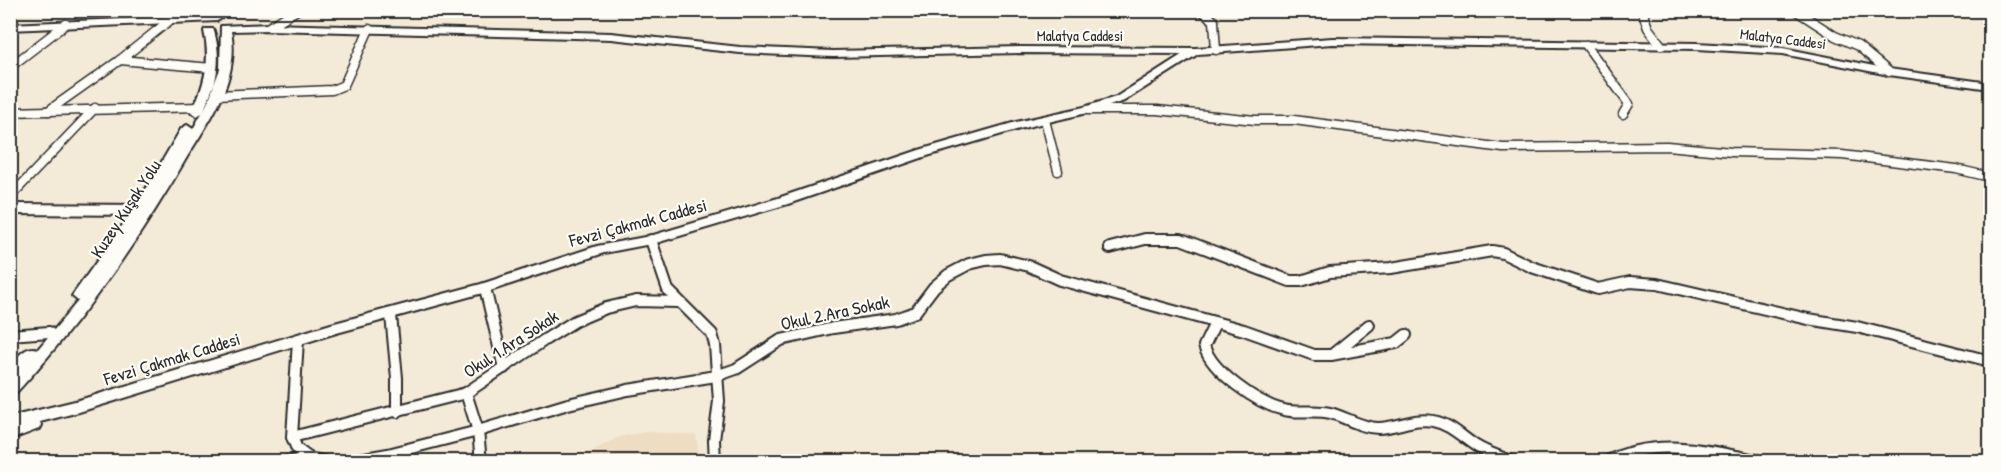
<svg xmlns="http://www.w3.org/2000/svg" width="2001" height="472" font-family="'Patrick Hand',sans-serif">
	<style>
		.built { fill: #ecddc3 }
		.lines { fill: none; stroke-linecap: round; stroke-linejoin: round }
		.street-far1-casing { stroke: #2b2b2b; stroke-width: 11 }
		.street-casing { stroke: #2b2b2b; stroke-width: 14 }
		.secondary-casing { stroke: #2b2b2b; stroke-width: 4 }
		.street-far1 { stroke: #fdfcf7; stroke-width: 8 }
		.street { stroke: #fdfcf7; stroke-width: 10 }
		.secondary { fill: #fdfcf7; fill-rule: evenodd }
		.labels { text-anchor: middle; stroke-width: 4.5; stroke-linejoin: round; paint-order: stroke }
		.far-street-label { font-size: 15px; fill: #2b2b2b; stroke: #fdfcf7 }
		.street-label { font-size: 18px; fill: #2b2b2b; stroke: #fdfcf7 }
	</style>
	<rect width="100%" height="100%" fill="#f3ead8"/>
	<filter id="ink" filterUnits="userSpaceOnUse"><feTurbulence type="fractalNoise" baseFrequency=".0167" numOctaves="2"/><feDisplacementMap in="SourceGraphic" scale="12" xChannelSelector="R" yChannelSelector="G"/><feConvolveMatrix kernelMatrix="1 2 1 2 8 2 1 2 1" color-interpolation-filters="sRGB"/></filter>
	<g filter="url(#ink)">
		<polygon class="built" points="647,432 696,435 699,461 583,461 589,453 619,437"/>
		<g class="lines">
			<g class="street-far1-casing">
				<g id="street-far1">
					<polyline points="1201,10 1214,21 1216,50"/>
					<polyline points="1642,10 1648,28 1661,45"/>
					<polyline points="1795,10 1835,36 1858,46 1889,72"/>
					<polyline points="269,27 297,10"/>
					<polyline points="1586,45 1629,104 1623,114"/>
					<polyline points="120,60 212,68"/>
					<polyline points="10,67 66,24"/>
					<polyline points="216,95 332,90 344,85 369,29"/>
					<polyline points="1087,110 1157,110 1255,120 1294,120 1503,148 1667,146 1732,152 1842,155 1956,169 1990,177"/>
					<polyline points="48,111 120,60 169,21"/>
					<polyline points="10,112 200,107"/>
					<polyline points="1045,120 1058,171"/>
					<polyline points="10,197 95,108"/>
				</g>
			</g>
			<g class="street-casing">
				<g id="street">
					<polyline points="10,209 143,210"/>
					<polyline points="651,240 668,290 712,334 715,345 719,401 714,440 715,462"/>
					<polyline points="1110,248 1145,239 1181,239 1290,281 1301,281 1330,272 1391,268 1492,251 1503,253 1532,267 1598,289 1630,282 1657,284 1808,319 1857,327 1990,361"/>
					<polyline points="485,288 504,368"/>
					<polyline points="391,315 397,378 397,412"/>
					<path d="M1215 323 1204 346C1212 372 1258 404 1284 410 1299 414 1315 409 1330 413 1346 417 1361 428 1378 428 1397 428 1414 417 1433 421 1450 424 1462 437 1476 446 1487 453 1501 457 1514 462"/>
					<polyline points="10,335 49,332"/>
					<polyline points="298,340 292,437 297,449 309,458"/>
					<polyline points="1333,354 1369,325"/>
					<polyline points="466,393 478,431 481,462"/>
					<polyline points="292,437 466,393 546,339 575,321 606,308 636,301 678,302"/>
					<polyline points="286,462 309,458 327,462"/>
					<polyline points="342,462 388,454 478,431 568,404 628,390 716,376 736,369 781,340 833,328 896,319 915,312 934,287 948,275 969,264 986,260 1000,259 1029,266 1060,280 1244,330 1314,355 1331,355 1396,343 1406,335"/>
					<path d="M1606 462C1656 436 1712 451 1765 462"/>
				</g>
			</g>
			<g class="secondary-casing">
				<g id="secondary">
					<polygon points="208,10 218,10 222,18 217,21 10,30 10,24 210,15"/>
					<path d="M269 24 611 33 740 47 833 51 1020 47 1196 48 1332 38 1697 43 1783 48 1889 69 1990 83V89L1889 75 1783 54 1697 49 1332 44 1198 54 1124 101 1091 112 1023 128 927 156 788 204 656 243 604 253 490 291 333 334 79 412 40 422 41 425 39 429 10 440V417L79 400 331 324 481 284 597 246 650 236 778 198 919 150 1016 122 1084 107 1116 97 1183 54 1020 53 833 57 740 53 611 39 269 30 231 31C234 46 233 61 229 76 221 106 203 131 187 157 138 242 82 321 16 393L10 395V365C18 357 26 344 38 349L78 301 72 296 134 209 181 129 187 125 193 129 202 113 197 116 191 112C205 86 211 60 204 31L205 29H213L214 31C222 58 217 85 204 110L220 69 221 26Z"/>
				</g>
			</g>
			<use href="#street-far1" class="street-far1"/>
			<use href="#street" class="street"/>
			<use href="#secondary" class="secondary"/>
		</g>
	</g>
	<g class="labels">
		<g class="far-street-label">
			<text x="1080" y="41">Malatya Caddesi</text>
			<text transform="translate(1783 39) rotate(7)" y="5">Malatya Caddesi</text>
		</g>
		<g class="street-label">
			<text transform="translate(126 209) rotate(-57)" y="6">Kuzey Kuşak Yolu</text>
			<text transform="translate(638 223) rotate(-15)" y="6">Fevzi Çakmak Caddesi</text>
			<text transform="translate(835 313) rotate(-12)" y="6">Okul 2.Ara Sokak</text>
			<text transform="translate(511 344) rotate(-33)" y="6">Okul 1.Ara Sokak</text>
			<text transform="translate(172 359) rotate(-17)" y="6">Fevzi Çakmak Caddesi</text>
		</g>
	</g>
	<rect width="2001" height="472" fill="none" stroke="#fdfcf7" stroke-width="36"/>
	<rect x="18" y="18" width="1965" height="436" fill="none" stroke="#2b2b2b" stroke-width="2" filter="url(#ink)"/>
</svg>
